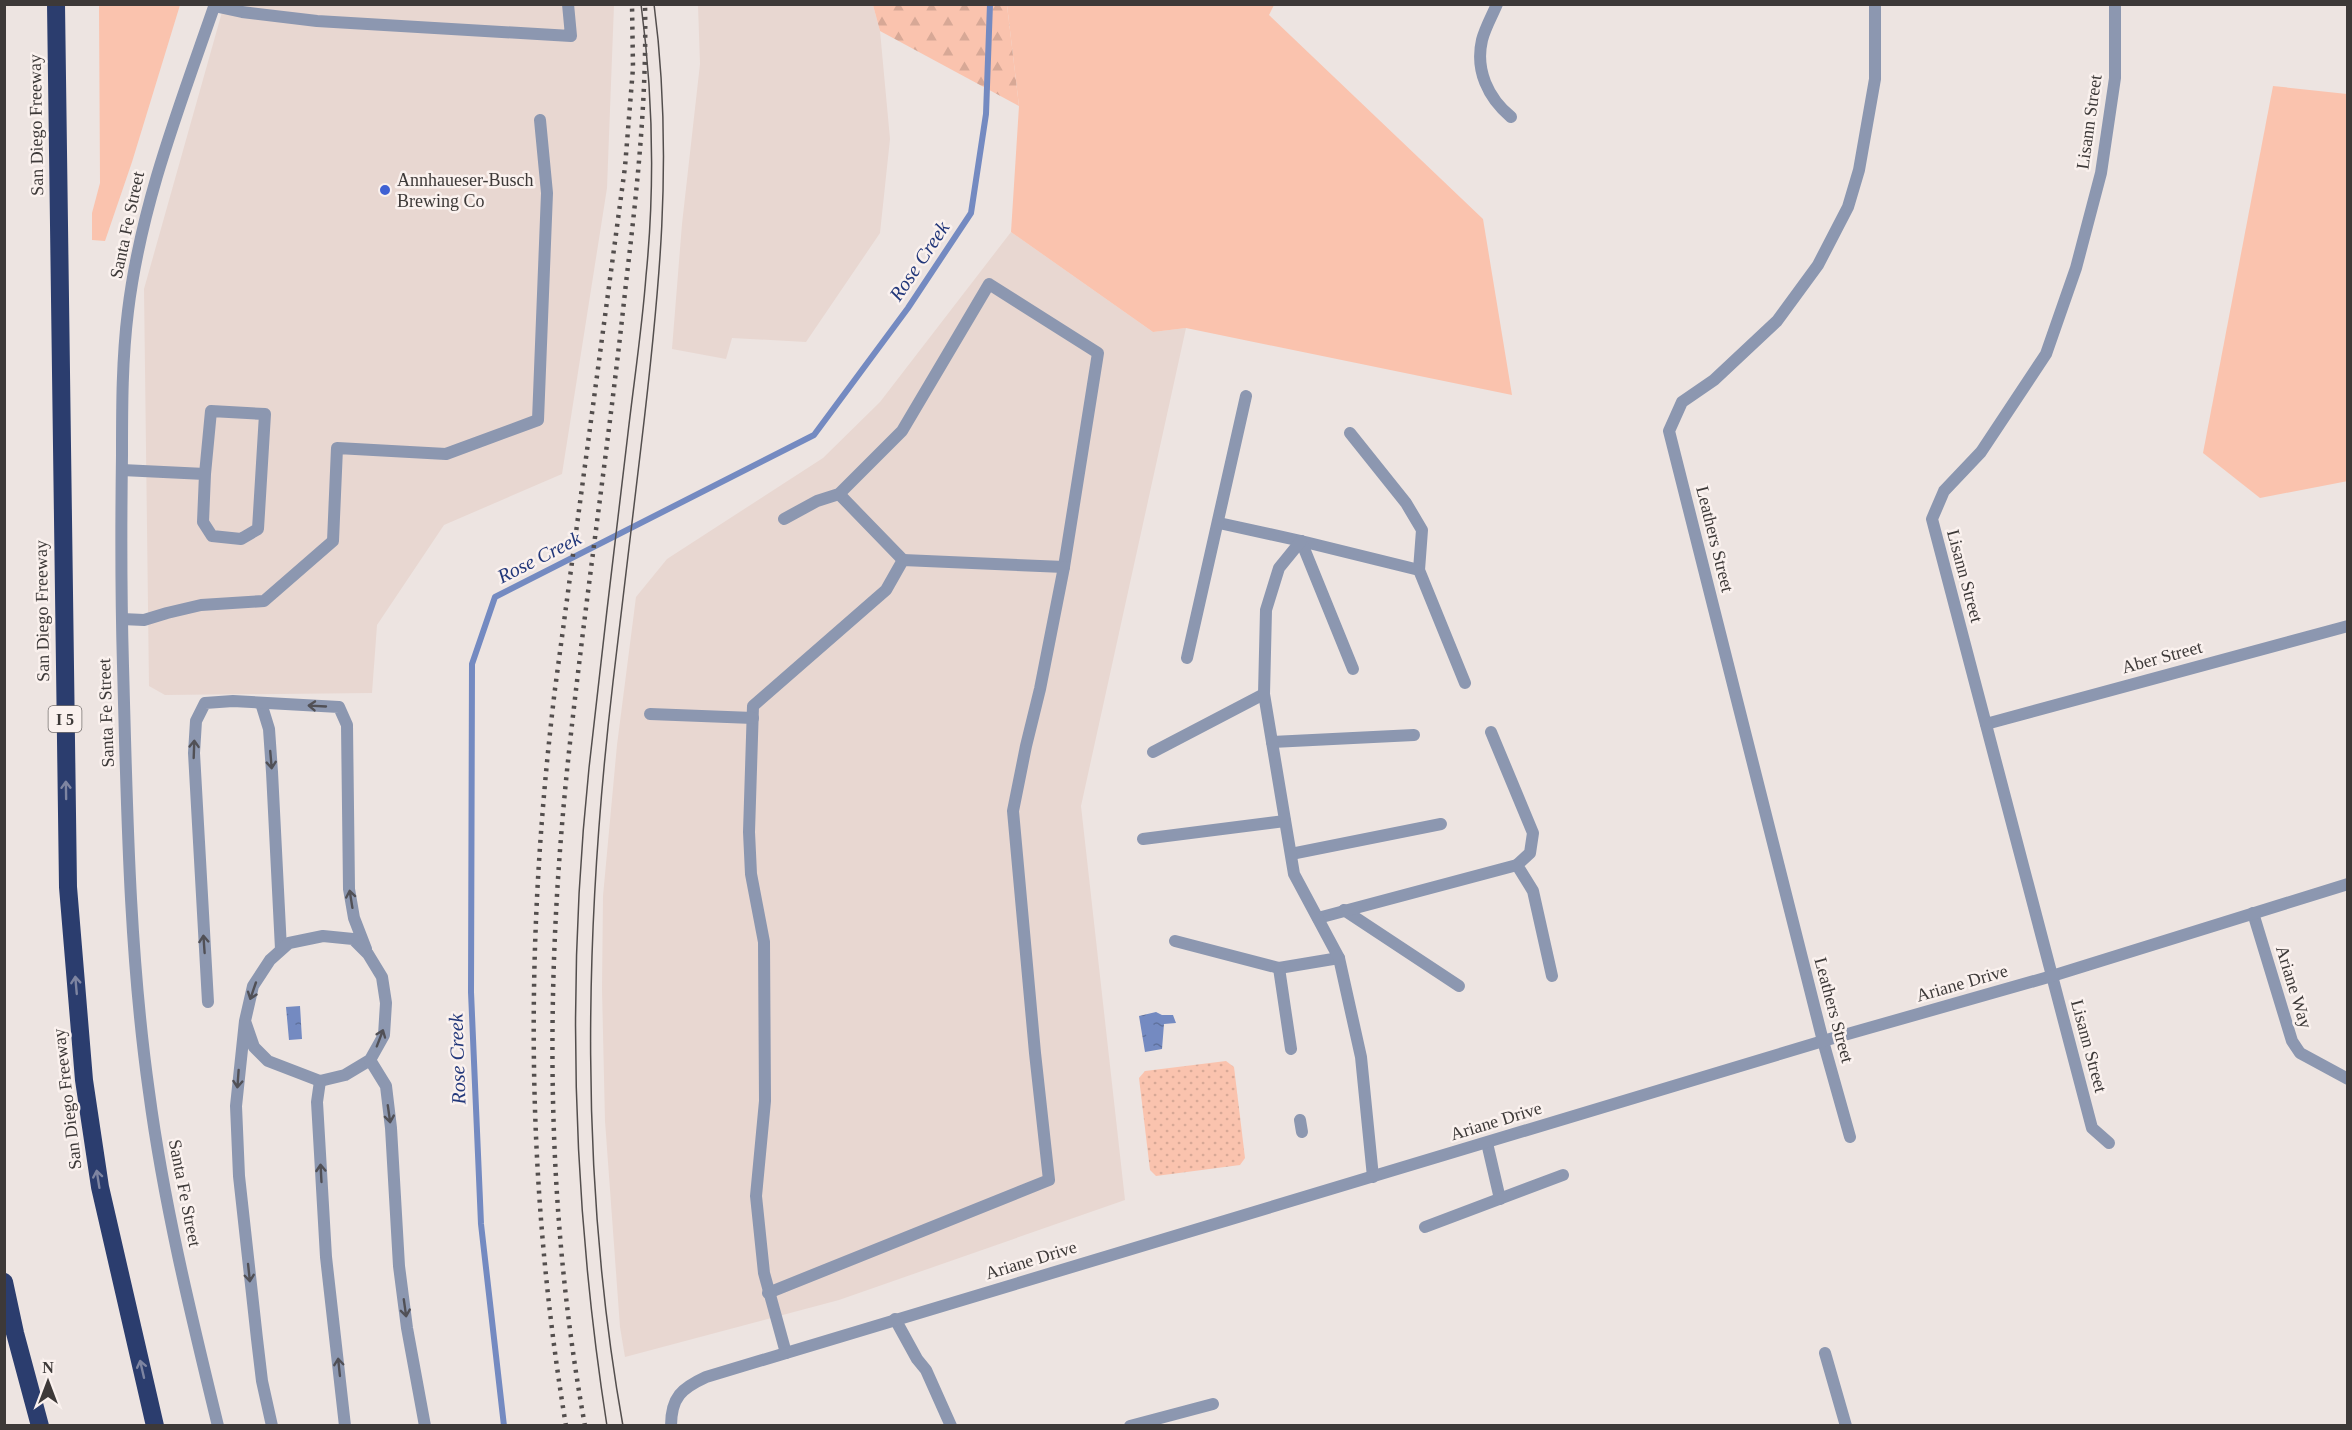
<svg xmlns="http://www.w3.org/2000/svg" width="2352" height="1430" font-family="'Times New Roman',serif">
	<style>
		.built { fill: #e8d7d1 }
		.grass { fill: #fac3ae }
		.forest { fill: url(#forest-firs) }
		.park { fill: url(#park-dots) }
		.water { fill: url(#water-ripples) }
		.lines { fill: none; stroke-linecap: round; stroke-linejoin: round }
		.stream { stroke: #748ac1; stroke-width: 6 }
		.service { stroke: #8c97b0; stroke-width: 12 }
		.minor { stroke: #8c97b0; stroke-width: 12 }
		.tertiary { stroke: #8c97b0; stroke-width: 12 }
		.motorway { stroke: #2b3d6e; stroke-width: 18 }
		.tram { stroke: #534e4d; stroke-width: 1.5 }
		.rail { stroke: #534e4d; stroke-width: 4.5; stroke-dasharray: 3 6; stroke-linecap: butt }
		.oneway { stroke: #515056 }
		.oneway2 { stroke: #7e85a1 }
		.poi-dot { fill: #3f61d3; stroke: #faf1ee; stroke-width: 2 }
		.labels { text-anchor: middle; stroke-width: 5; stroke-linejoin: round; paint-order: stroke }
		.shield { fill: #faf1ee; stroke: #76706f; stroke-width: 1.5 }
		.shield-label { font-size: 16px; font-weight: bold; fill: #3d3938 }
		.street-label { font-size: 18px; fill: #3d3938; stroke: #faf1ee }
		.poi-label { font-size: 18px; fill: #3d3938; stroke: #faf1ee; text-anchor: start }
		.water-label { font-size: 20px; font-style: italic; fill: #22377a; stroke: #faf1ee }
	</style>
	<defs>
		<pattern id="forest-firs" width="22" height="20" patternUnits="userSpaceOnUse" patternTransform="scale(1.5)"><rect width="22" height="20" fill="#fac3ae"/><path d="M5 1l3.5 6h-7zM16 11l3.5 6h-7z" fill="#d7a896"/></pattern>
		<pattern id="park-dots" width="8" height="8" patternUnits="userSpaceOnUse" patternTransform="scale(1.5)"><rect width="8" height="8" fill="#fac3ae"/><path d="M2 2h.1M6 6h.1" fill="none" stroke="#d7a896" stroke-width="1.8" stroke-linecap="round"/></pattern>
		<pattern id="water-ripples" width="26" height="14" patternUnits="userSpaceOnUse" patternTransform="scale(1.5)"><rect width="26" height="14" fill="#748ac1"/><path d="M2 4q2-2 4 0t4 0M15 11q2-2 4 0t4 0" fill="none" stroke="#60729e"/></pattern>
	</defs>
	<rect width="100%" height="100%" fill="#ede4e1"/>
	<g class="built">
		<polygon points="224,5 614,5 607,188 562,474 444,525 377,625 372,693 165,695 149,686 144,289"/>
		<polygon points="698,5 873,5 880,31 890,139 880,233 806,342 732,338 726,359 672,349 682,224 700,64"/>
		<polygon points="1011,232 1153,332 1186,328 1081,806 1125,1200 839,1300 625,1357 620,1327 605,1121 602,989 603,896 607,853 617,745 636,597 667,559 823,458 880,402"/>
	</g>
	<g class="grass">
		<polygon points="99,5 180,5 132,162 105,241 92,240 92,213 100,183"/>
		<polygon points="1007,5 1274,5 1269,15 1483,219 1512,395 1186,328 1153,332 1011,232 1019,106"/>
		<polygon points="2273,86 2347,94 2348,481 2260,498 2203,453"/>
	</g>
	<polygon class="forest" points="873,5 1007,5 1019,106 880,31"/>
	<polygon class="park" points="1226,1061 1234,1067 1245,1158 1240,1165 1156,1176 1150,1170 1139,1078 1145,1071"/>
	<g class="water">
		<polygon points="300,1006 302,1039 289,1040 286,1007"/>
		<polygon points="1156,1012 1162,1015 1173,1015 1176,1023 1164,1024 1162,1049 1145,1052 1139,1016"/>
	</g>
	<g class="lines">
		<polyline class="stream" points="504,1426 481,1224 471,992 472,664 495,597 814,435 908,308 971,213 986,114 990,4"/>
		<g class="service">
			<polyline points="214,6 242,12 317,21 571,36 568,4"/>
			<polyline points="1350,433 1406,503 1422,530 1419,570 1465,683"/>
			<polyline points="122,470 205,474 203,522 212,536 241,539 258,529 265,414 211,411 205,474"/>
			<polyline points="839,494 903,560"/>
			<polyline points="784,519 817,501 839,494 902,431 989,284 1098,353 1064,567 903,560 886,590 753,706 749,832 751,874 764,942 765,1101 756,1196 764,1273 786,1353"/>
			<polyline points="1219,523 1301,541 1419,570"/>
			<polyline points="1301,541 1353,669"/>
			<polyline points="122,619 144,620 167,613 201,605 264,601 333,541 337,448 446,454 538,420 547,193 540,120"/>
			<polyline points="1187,658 1246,396"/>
			<polyline points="261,703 269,729 272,772 281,949"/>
			<polyline points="650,714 753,718"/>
			<polyline points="1491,732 1533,833 1530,853 1517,865 1533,891 1552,976"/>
			<polyline points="1272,742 1414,735"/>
			<polyline points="1153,752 1264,694"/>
			<polyline points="1143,839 1285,821"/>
			<polyline points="1291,854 1441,824"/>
			<polyline points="1344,910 1459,986"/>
			<polyline points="1318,918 1517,865"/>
			<polyline points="1175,941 1279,968 1339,958"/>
			<polyline points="1279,968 1291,1049"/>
			<polyline points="208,1002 194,753 196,721 205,703 233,701 339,707 347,725 349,889 354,918 366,949"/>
			<polyline points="245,1021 254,1047 268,1061 320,1081 345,1075 370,1060 384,1035 386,1003 382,977 368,954 353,939 323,936 289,943 270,960 253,986 245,1021 236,1106 239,1176 257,1339 262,1381 272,1426"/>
			<polyline points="370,1060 386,1086 391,1128 399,1266 407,1328 425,1426"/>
			<polyline points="320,1081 317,1102 326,1257 345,1426"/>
			<polyline points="1300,1120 1302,1132"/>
			<polyline points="1487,1143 1500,1199"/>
			<polyline points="1425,1227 1563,1175"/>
			<polyline points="768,1293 1049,1180 1035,1053 1013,811 1026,746 1040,689 1064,567"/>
			<polyline points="895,1319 917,1359 926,1370 951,1426"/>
			<polyline points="1825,1353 1846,1426"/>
			<polyline points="1130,1426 1213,1404"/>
		</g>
		<g class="minor">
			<path d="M1497 4C1492 16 1485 28 1482 40 1475 70 1488 98 1511 117"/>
			<polyline points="1301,541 1279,568 1266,610 1264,694 1294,874 1339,958 1361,1057 1373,1177"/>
			<polyline points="1986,724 2348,626"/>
			<polyline points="2253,913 2292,1041 2300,1053 2348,1079"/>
			<polyline points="1850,1137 1823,1041 1669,431 1682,402 1714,380 1777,321 1818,265 1848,207 1859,170 1875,79 1875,4"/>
			<polyline points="2109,1143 2092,1128 1932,519 1944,491 1981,452 2046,354 2076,268 2101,173 2115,78 2115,4"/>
		</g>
		<g class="tertiary">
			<path d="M215 4C180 105 141 204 128 311 122 359 122 407 122 455 121 525 121 596 123 666 127 808 129 951 149 1092 164 1205 191 1315 218 1426"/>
			<path d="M671 1426C671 1397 682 1388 706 1377L1823 1041 2052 976 2348 884"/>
		</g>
		<g class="motorway">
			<polyline points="56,4 68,887 84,1080 100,1187 155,1426"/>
			<polyline points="4,1282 15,1333 40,1426"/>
		</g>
		<g class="tram">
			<path d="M607 1426C573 1208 566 987 589 768 601 656 615 545 628 433 634 381 642 329 646 276 655 186 653 95 641 4"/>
			<path d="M623 1426C579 1180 584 929 613 682 622 604 632 526 641 447 659 297 674 156 654 4"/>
		</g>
		<g class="rail">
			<path d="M566 1426C525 1178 525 937 555 689L625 167 633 68 632 4"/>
			<path d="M585 1426C545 1207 545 981 568 761 585 601 609 443 626 283 637 190 647 99 645 4"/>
		</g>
	</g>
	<defs><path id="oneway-shaft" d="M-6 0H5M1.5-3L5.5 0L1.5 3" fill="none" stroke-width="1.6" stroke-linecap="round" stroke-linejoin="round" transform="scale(1.5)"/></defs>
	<g class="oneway">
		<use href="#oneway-shaft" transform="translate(317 706) rotate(-177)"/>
		<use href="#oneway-shaft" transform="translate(194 749) rotate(-88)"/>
		<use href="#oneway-shaft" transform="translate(271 760) rotate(85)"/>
		<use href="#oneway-shaft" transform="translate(351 899) rotate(-99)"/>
		<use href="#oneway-shaft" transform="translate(204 944) rotate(-94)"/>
		<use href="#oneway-shaft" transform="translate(253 991) rotate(109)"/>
		<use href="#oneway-shaft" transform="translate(380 1038) rotate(-69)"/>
		<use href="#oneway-shaft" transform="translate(238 1079) rotate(94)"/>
		<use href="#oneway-shaft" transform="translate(389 1114) rotate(82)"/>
		<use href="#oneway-shaft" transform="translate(321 1173) rotate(-93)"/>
		<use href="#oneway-shaft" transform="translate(249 1273) rotate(84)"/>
		<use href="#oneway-shaft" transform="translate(405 1308) rotate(82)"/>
		<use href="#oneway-shaft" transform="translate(339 1367) rotate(-96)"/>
	</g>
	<g class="oneway2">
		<use href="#oneway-shaft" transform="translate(66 790) rotate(-91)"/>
		<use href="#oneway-shaft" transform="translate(76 985) rotate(-95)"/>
		<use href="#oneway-shaft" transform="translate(98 1179) rotate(-99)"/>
		<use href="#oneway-shaft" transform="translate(142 1369) rotate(-103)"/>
	</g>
	<circle class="poi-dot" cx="385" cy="190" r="6"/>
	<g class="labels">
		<rect class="shield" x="48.5" y="706" width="33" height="26" rx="4.5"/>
		<g class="shield-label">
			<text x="65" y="725">I 5</text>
		</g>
		<g class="street-label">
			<text transform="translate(2089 122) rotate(-82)" y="6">Lisann Street</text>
			<text transform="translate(36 125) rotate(-91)" y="6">San Diego Freeway</text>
			<text transform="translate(127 225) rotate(-78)" y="6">Santa Fe Street</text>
			<text transform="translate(1715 539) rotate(76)" y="6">Leathers Street</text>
			<text transform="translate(1965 576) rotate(75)" y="6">Lisann Street</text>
			<text transform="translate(42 611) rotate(-91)" y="6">San Diego Freeway</text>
			<text transform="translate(2162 657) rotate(-15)" y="6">Aber Street</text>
			<text transform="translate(106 713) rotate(-92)" y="6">Santa Fe Street</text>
			<text transform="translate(1962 983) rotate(-16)" y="6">Ariane Drive</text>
			<text transform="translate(2294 987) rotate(73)" y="6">Ariane Way</text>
			<text transform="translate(1834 1010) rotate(75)" y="6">Leathers Street</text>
			<text transform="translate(2089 1046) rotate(75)" y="6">Lisann Street</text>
			<text transform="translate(67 1099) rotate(-97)" y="6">San Diego Freeway</text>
			<text transform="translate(1496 1121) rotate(-17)" y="6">Ariane Drive</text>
			<text transform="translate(185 1193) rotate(79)" y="6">Santa Fe Street</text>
			<text transform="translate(1031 1260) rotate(-17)" y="6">Ariane Drive</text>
		</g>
		<g class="poi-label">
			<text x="397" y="186">Annhaueser-Busch<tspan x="397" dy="21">Brewing Co</tspan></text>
		</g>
		<g class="water-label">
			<text transform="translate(919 261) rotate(-56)" y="7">Rose Creek</text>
			<text transform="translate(539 557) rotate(-27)" y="7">Rose Creek</text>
			<text transform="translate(457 1059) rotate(-92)" y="7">Rose Creek</text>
		</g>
	</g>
	<rect width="2352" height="1430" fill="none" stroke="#3d3938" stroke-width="12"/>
	<g transform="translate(48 1382)" stroke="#faf1ee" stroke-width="4.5" paint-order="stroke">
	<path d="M0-4.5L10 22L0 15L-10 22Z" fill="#3d3938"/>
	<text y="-9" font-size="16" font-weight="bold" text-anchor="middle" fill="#3d3938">N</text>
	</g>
</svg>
